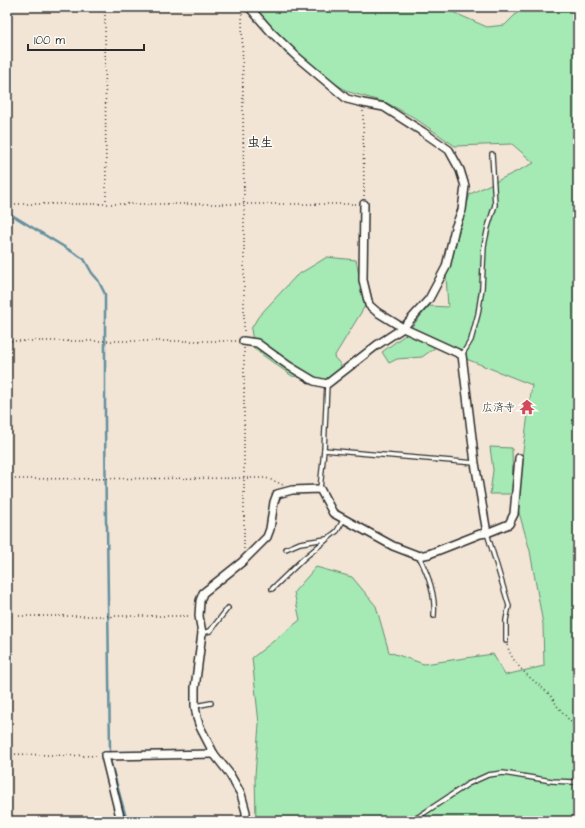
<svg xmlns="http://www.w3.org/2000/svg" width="585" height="828" font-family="'Architects Daughter','Klee One',sans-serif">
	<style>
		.green { fill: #a5e9b4; stroke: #688a70 }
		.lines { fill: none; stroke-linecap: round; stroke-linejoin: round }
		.stream { stroke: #648f9e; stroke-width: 2.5 }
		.lane-casing { stroke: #2b2b2b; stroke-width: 6 }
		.street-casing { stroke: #2b2b2b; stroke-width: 10 }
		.path { stroke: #2b2b2b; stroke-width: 1.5; stroke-dasharray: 1 3; stroke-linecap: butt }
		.lane { stroke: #fdfcf7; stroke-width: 3.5 }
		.street { stroke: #fdfcf7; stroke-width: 7 }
		.labels { text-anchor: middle; stroke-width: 3; stroke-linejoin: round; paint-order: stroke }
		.poi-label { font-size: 11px; fill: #2b2b2b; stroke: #fdfcf7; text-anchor: end }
		.quarter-label { font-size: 13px; font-weight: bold; fill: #2b2b2b; stroke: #fdfcf7 }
	</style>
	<rect width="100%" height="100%" fill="#f2e5d6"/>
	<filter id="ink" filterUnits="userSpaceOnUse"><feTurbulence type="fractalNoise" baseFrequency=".025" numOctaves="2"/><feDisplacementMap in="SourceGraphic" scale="8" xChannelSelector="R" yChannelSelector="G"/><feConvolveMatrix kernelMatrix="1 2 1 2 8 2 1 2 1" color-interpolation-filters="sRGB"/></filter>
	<g filter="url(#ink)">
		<g class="green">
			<polygon points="252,7 441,7 487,27 505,25 523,7 578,7 578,821 426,821 409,816 401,821 256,821 255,775 259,724 252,658 300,620 294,592 316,567 352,577 376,606 389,652 424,664 493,654 505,675 544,666 543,624 530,551 516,502 532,385 436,347 422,357 397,359 389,363 382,352 405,335 429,306 448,307 446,276 470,194 534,163 512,144 455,146 413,117 387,103 349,92 285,53"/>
			<polygon points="327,257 356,260 365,306 334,357 341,365 336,383 292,376 254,349 251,329 258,317 296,276"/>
			<polygon points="490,447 512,448 513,494 490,494 493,470"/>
		</g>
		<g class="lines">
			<polyline class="stream" points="7,212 84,259 92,273 98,280 105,294 105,422 106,523 107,526 110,750 110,760 127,821"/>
			<g class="lane-casing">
				<g id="lane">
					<polyline points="462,355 471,340 478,314 482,288 484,246 488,227 495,205 492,154"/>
					<polyline points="324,450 475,463"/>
					<polyline points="320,489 324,450 327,384"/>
					<polyline points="487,533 509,606 506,620 506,641"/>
					<polyline points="286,549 300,543 326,539"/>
					<path d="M419 556C428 575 436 595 434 616"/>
					<polyline points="272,589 303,559 337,531 344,519"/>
					<polyline points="202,633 210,631 228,608"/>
					<polyline points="195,706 211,703"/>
					<polyline points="412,821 468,784 488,775 503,773 552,781 573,782 578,782"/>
				</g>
			</g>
			<g class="street-casing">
				<g id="street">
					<polyline points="364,204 363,280 369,305 377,312 403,328 462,355 475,463 487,533"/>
					<polyline points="243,341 257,343 289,366 314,381 327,384 377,345 403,328 429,299 446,267 455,228 462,210 465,186 460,170 449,150 423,132 384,107 363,103 347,99 297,57 271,32 249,7"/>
					<polyline points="105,756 121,821"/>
					<polyline points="106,756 214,754"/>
					<polyline points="246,821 246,812 241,794 229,773 214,754 200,727 197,718 195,706 195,688 202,633 199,616 200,601 203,593 242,562 267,537 270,529 274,502 277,494 292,490 320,489 333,513 393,546 419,556 429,554 480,534 487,533 509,524 514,514 519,458"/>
				</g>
			</g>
			<g class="path">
				<polyline points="105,7 106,203"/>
				<polyline points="242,10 244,204 244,334"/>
				<polyline points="363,111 364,197"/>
				<polyline points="7,204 357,204"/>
				<polyline points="7,341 236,341"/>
				<polyline points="244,348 244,550"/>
				<polyline points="7,479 266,478 277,482 283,485"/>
				<polyline points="7,616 191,616"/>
				<path d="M507 645C514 668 533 679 549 694 553 698 555 703 558 707 564 714 570 721 576 728L578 733"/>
				<polyline points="7,754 98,756"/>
			</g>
			<use href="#lane" class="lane"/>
			<use href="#street" class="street"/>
		</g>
	</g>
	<defs>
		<g id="temple-bare" transform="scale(1.2)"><path d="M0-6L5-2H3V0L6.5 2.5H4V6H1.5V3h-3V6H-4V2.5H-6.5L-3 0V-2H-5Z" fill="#d1495b" stroke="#fdfcf7" stroke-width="2.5" paint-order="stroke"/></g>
	</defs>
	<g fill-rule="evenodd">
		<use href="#temple-bare" x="527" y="407"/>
	</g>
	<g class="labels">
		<g class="poi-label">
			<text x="515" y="411">広済寺</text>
		</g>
		<g class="quarter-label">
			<text x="260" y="147">虫生</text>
		</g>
	</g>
	<rect width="585" height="828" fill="none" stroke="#fdfcf7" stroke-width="24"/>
	<rect x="12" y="12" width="561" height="804" fill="none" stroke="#2b2b2b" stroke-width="1.5" filter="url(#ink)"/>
	<path d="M28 44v6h116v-6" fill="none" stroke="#2b2b2b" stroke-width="2"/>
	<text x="34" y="44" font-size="12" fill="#2b2b2b" stroke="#fdfcf7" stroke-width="3" paint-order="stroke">100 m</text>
</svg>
